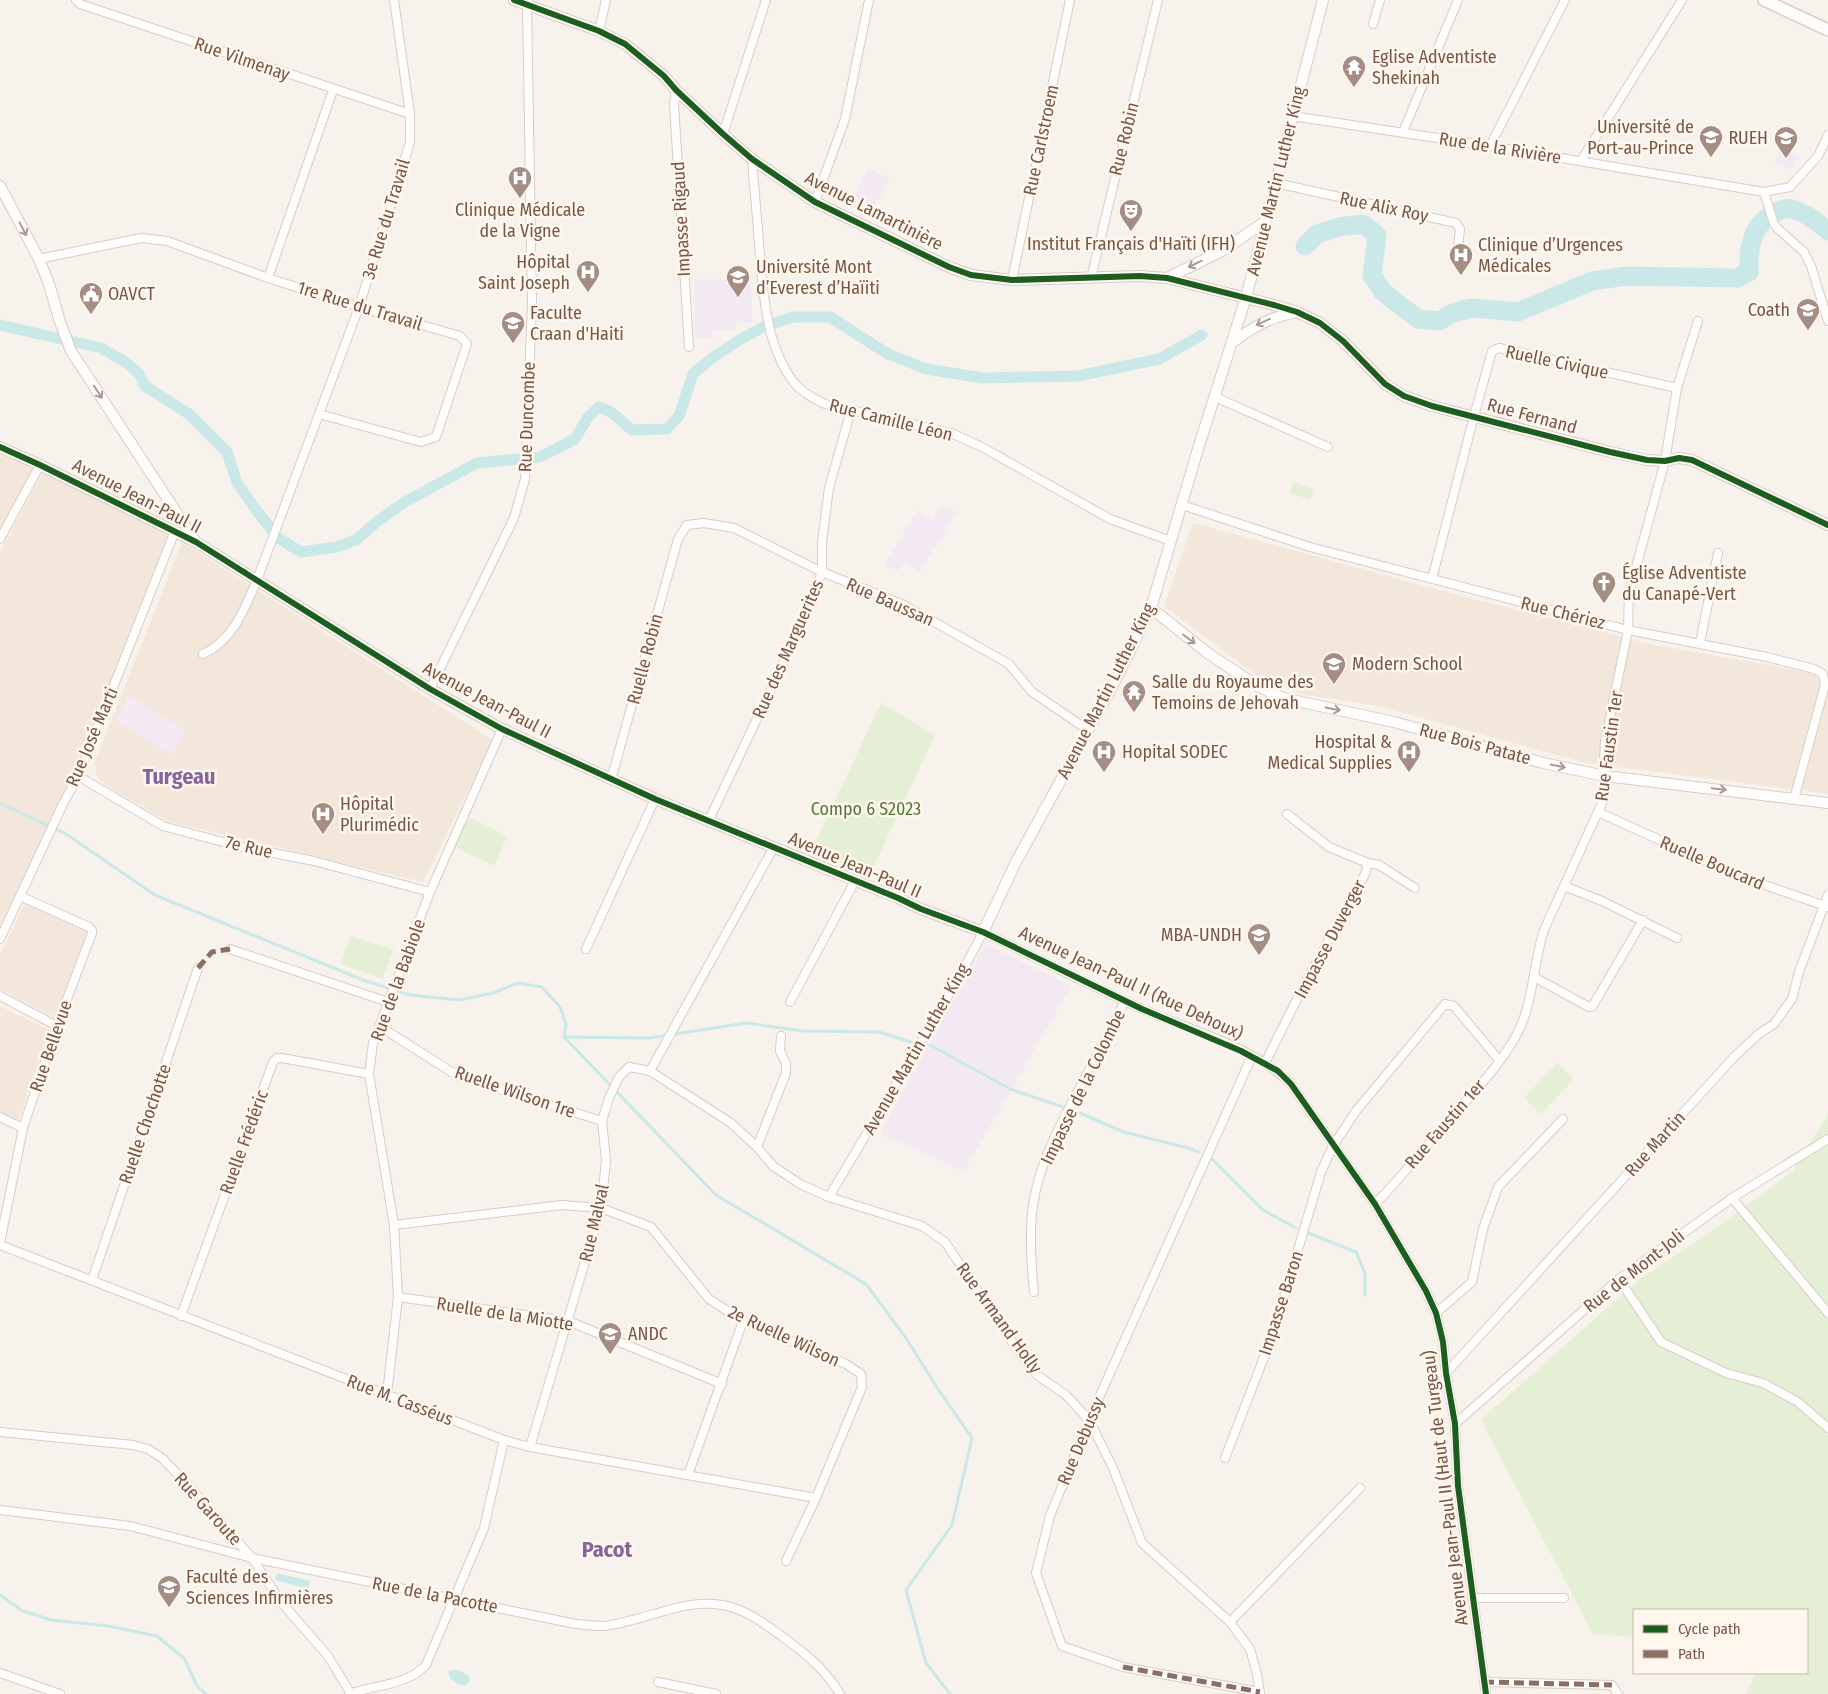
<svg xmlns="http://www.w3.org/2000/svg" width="1828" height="1694" font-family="'Fira Sans Condensed',sans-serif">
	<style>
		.residential { fill: #f3e7db }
		.education { fill: #f3e9f3 }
		.green { fill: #e5efd5 }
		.water { fill: #cbe8e9 }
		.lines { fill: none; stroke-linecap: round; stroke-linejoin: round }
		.stream { stroke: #cbe8e9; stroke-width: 3 }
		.canal { stroke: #cbe8e9; stroke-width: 11 }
		.river { stroke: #cbe8e9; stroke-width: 19 }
		.minor-casing { stroke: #d6cdc8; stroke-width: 10 }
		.tertiary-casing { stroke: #d6cdc8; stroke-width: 12 }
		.secondary-casing { stroke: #d7cdc8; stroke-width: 14 }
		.minor { stroke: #fefdfc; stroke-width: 8 }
		.tertiary { stroke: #fefdfc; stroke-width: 10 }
		.secondary { stroke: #fefdfc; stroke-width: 11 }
		.quiet { stroke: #8d6e63; stroke-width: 5; stroke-dasharray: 10 5; stroke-linecap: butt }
		.cycleway-casing { stroke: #fff7ed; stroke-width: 9 }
		.cycleway { stroke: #1b5e20; stroke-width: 6 }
		.oneway { stroke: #ae9991 }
		.labels { text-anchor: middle; stroke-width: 5; stroke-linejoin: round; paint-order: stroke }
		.poi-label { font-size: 18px; fill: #785749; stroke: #fff7ed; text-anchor: start }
		.street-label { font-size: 18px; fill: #785749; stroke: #fff7ed }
		.park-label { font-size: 18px; fill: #52793d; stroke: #fff7ed }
		.district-label { font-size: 22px; font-weight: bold; fill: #86649c; stroke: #fff7ed }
	</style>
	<rect width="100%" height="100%" fill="#f7f2eb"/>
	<g class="residential">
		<polygon points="0,451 34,465 0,530"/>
		<polygon points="43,472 173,535 77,778 0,933 0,553"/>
		<polygon points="1193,523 1432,588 1650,644 1828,676 1828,794 1586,763 1382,707 1301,694 1262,680 1164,606"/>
		<polygon points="182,542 493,740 423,882 167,821 105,785 96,776 95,762"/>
		<polygon points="25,903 88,930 55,1018 0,989 0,955"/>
		<polygon points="0,1006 49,1030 19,1120 0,1112"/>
	</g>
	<g class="education">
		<polygon points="1780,149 1798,155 1792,169 1775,163"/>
		<polygon points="868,168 889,179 875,207 854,196"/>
		<polygon points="751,279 752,323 735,323 735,330 713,330 712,338 695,338 694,280"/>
		<polygon points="942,505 957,512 919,572 905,563 897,571 885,564 917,511 933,519"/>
		<polygon points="128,695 185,730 173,755 115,721"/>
		<polygon points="985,944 1071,986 964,1171 880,1134"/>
	</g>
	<g class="green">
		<polygon points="1293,482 1314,489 1310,500 1290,493"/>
		<polygon points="881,703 935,735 870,874 811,852"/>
		<polygon points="469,817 507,836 494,866 455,847"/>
		<polygon points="350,936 393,949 383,979 341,964"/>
		<polygon points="1557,1063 1574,1079 1541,1114 1524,1098"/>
		<polygon points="1828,1115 1828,1694 1746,1694 1755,1674 1753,1673 1807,1673 1807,1610 1634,1610 1634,1637 1593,1634 1481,1420 1640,1279 1712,1231 1792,1172"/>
	</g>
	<g class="water">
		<polygon points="277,1573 310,1581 308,1589 275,1580"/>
		<path d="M455 1669 468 1675 470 1680C466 1690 456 1684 450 1678L448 1672Z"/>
	</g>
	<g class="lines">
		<g class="stream">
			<polyline points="0,803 66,834 155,895 363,980 410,995 459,1000 493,993 518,983 542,987 560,1007 566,1024 564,1037"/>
			<polyline points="564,1037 716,1195 866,1284 906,1338 936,1386 972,1438 952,1525 906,1590 926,1663 950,1694"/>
			<polyline points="564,1037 649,1038 746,1023 803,1031 879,1032 911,1042"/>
			<polyline points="930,1045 1010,1089 1075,1111 1124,1132 1188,1148 1198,1152"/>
			<polyline points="1212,1159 1263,1210 1296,1228"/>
			<polyline points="1308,1233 1356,1252 1365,1273 1365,1295"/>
			<polyline points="0,1595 21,1610 51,1620 108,1626 157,1636 184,1658 197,1686 206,1694"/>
		</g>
		<polyline class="canal" points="0,325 101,348 127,363 139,374 145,386 189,414 227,452 237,483 257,511 278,538 301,552 337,547 356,540 378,521 405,502 477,463 540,457 575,439 588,417 599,407 611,412 632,430 667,429 679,416 693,374 712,358 741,339 763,327 793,317 830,317 888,354 926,369 983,378 1078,376 1159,359 1202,335"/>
		<path class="river" d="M1305 246 1317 234 1339 227 1363 224 1377 235 1372 275 1383 292 1418 319 1439 321 1453 313 1471 308 1518 312 1592 281 1626 276 1737 278 1749 272C1748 250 1751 225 1773 214 1778 211 1785 207 1791 209 1805 212 1818 222 1828 231"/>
		<g class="minor-casing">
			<g id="minor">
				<polyline points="76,0 80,4 410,114"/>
				<polyline points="1373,24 1380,0"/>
				<polyline points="599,31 606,0"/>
				<polyline points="676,90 674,104 689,347"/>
				<polyline points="1292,116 1490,146 1764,192 1790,187 1818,156 1828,135"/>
				<polyline points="1403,132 1458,0"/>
				<polyline points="723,134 766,0"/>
				<polyline points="1490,146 1565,0"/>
				<path d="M752 159C754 187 757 215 759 243 763 290 765 348 796 385 804 394 815 399 825 404L951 433 982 447 1110 519 1171 541"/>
				<polyline points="1581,161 1682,0"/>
				<polyline points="1276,183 1456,223 1460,229 1457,259"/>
				<polyline points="1764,192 1774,224 1778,229 1804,252 1811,266 1828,321"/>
				<polyline points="815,202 845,119 869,0"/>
				<polyline points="39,259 141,238 167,241 268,278 359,307 460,336 467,344 436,437 421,442 319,414"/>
				<polyline points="268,278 333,90"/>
				<polyline points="1091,278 1158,0"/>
				<polyline points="1012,280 1070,0"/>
				<polyline points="1215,397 1328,447"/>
				<polyline points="1182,505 1310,547 1628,630 1767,657 1814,669 1823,674 1825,685 1794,799"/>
				<polyline points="0,539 40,465"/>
				<polyline points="1432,579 1474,416 1492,351 1499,348 1677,388"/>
				<polyline points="1700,643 1718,553"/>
				<path d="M203 654C233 641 245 608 257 580L359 307 410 142V114L394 0"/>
				<polyline points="430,689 514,518 525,479 532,304 527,4 528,0"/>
				<polyline points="78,776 163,826 238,846 314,861 430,892"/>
				<polyline points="611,780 678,539 687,525 704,523 734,528 822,572 904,605 1009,664 1032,692 1088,730"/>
				<polyline points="1598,812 1717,866 1762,884 1828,907"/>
				<polyline points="1287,814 1329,847 1368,863 1379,865 1415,888"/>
				<polyline points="709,820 800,628 822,572 822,542 829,488 851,410"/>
				<polyline points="1564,886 1602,901 1677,938"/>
				<polyline points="0,939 62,806 78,776 175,531"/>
				<polyline points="230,949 388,1002"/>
				<polyline points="586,949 655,799"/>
				<polyline points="1534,977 1589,1007 1592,1007 1643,920"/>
				<polyline points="0,996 57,1026"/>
				<polyline points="790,1002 855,881"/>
				<polyline points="379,1026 458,1076 602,1121"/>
				<polyline points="1252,1056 1089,1420 1050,1516 1036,1573 1062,1646 1123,1667 1260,1692"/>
				<polyline points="1265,1063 1303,987 1365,874 1368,863"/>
				<polyline points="650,1071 731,1123 757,1147 773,1166 800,1184 829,1197 922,1226 945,1242 1016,1348 1037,1375 1066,1395 1089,1420 1113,1468 1142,1543 1230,1622 1250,1649 1257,1674 1260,1694"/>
				<polyline points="0,1117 23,1128"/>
				<polyline points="757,1147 786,1073 786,1063 780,1051 781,1036"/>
				<path d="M829 1197 961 974 983 932C1035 957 1087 984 1140 1008 1188 1030 1254 1046 1291 1084L1375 1204 1426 1291 1436 1313 1443 1342 1446 1373 1455 1424 1458 1486 1486 1694"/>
				<polyline points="1732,1198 1828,1313"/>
				<path d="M1375 1204C1400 1179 1422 1151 1445 1124 1469 1098 1502 1064 1518 1032 1534 1000 1533 963 1544 930L1602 803 1605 776 1604 759 1605 742 1628 630 1629 593 1665 461 1677 388 1698 321"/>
				<polyline points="394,1225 562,1205 601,1208 651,1227 709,1299 743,1321 846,1364 861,1374 862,1387 816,1498 786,1561"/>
				<polyline points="0,1243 23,1128 57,1026 92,933 92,930 89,927 20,896"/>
				<polyline points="0,1245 504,1440 530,1447 816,1498"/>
				<polyline points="1619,1279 1661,1342 1726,1373 1763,1383 1798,1402 1828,1428"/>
				<polyline points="92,1280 198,968"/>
				<path d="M1034 1292C1031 1263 1029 1234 1033 1205 1039 1164 1060 1125 1079 1089 1094 1060 1110 1031 1125 1001"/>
				<polyline points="398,1297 568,1321 722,1384"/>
				<polyline points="1436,1313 1472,1282 1483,1229 1498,1187 1563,1119"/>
				<polyline points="181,1316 273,1062 277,1058 282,1058 369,1074"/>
				<polyline points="1446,1373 1735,1056 1760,1033 1774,1024 1792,999 1799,972 1828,895"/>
				<polyline points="387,1394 398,1297 394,1225 369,1074 373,1043 430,892 502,729"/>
				<polyline points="1455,1424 1619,1279 1732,1198 1828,1139"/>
				<polyline points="0,1432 133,1445 148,1449 162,1458 189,1486 252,1558 281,1602 328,1656 351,1694"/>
				<polyline points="530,1447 601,1208 606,1161 602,1121 609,1098 619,1077 629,1067 650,1071 774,847"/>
				<polyline points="1225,1458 1273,1334 1321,1172 1333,1146 1356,1111 1445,1004 1454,1006 1499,1060"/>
				<polyline points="688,1475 743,1321"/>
				<path d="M0 1510 130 1526 252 1558 576 1624C585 1625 594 1626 603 1626 646 1622 690 1593 734 1608 752 1614 766 1625 780 1635 804 1652 825 1669 840 1694"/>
				<polyline points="1472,1598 1564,1598"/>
				<polyline points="1230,1622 1360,1488"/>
				<polyline points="0,1673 60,1694"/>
				<polyline points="658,1682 716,1694"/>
				<polyline points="1484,1682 1612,1685 1618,1694"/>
				<path d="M349 1694C374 1685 408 1685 426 1665L484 1528 504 1440"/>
			</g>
		</g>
		<g class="tertiary-casing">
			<g id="tertiary">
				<polyline points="514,0 599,31 625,44 664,76 676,90 723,134 752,159 815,202 949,267 971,275 1012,280 1140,276 1167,278 1274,305 1297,312 1320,323 1343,341 1385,384 1404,396 1432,406 1610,452 1647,460 1665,461 1679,458 1692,460 1828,525"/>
				<polyline points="0,186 39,259 49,284 60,322 71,351 195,541"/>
				<polyline points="1167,278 1222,251 1266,221"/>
				<path d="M1233 342C1256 325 1269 318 1296 312"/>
				<polyline points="0,447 40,465 196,542 430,689 502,729 655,799 898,898 921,909 983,932 1016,862 1115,681 1151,608 1198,449 1247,294 1323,0"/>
				<polyline points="1151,608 1209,654 1259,687 1283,698 1394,722 1543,763 1605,776 1828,803"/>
			</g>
		</g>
		<g class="secondary-casing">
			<polyline id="secondary" points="1764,0 1828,30"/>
		</g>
		<use href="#minor" class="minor"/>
		<use href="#tertiary" class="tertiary"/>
		<use href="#secondary" class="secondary"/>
		<g class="quiet">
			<polyline points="198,968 212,952 230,949"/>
			<polyline points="1123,1667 1260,1692"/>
			<polyline points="1484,1682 1612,1685"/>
		</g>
		<g class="cycleway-casing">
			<g id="cycleway">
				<polyline points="514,0 599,31 625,44 664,76 676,90 723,134 752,159 815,202 949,267 971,275 1012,280 1140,276 1167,278 1274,305 1297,312 1320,323 1343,341 1385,384 1404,396 1432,406 1610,452 1647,460 1665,461 1679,458 1692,460 1828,525"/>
				<polyline points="0,447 40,465 196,542 430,689 502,729 655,799 898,898 921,909 983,932 1142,1009 1241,1051 1278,1071 1291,1084 1375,1204 1426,1291 1436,1313 1443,1342 1446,1373 1455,1424 1458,1486 1486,1694"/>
			</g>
		</g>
		<use href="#cycleway" class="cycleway"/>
	</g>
	<defs><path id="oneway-shaft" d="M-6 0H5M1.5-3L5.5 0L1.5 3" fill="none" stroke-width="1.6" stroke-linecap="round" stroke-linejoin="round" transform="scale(1.25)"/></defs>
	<g class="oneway">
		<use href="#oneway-shaft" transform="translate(23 229) rotate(62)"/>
		<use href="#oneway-shaft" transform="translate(1195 264) rotate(154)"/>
		<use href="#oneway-shaft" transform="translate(1263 322) rotate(155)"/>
		<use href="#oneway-shaft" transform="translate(98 392) rotate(57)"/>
		<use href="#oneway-shaft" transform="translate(1189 639) rotate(37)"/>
		<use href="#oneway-shaft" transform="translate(1333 709) rotate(11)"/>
		<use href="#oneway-shaft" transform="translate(1558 766) rotate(12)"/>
		<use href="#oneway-shaft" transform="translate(1719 789) rotate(6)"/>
	</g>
	<defs>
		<g id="temple-pin" transform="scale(1.25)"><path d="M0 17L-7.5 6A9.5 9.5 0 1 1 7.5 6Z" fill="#a48d82" stroke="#fff7ed"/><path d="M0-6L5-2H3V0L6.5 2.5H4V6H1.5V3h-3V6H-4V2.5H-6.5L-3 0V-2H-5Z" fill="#fff"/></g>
		<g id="university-pin" transform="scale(1.25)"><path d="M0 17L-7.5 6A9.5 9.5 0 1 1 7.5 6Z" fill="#a48d82" stroke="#fff7ed"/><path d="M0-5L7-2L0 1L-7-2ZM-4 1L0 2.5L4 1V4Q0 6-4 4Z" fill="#fff"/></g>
		<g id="hospital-pin" transform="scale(1.25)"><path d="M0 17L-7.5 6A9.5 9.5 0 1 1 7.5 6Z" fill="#a48d82" stroke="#fff7ed"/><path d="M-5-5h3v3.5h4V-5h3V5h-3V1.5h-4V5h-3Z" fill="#fff"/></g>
		<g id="theatre-pin" transform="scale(1.25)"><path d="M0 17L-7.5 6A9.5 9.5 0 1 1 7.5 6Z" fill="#a48d82" stroke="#fff7ed"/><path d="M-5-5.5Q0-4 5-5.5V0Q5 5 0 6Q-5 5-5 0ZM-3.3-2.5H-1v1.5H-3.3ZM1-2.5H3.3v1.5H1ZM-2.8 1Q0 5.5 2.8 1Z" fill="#fff"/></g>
		<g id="civic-pin" transform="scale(1.25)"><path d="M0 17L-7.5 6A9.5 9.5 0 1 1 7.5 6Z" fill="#a48d82" stroke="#fff7ed"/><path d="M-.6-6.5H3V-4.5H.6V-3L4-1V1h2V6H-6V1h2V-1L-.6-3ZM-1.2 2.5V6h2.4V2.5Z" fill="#fff"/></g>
		<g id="church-pin" transform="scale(1.25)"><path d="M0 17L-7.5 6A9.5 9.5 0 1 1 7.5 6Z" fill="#a48d82" stroke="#fff7ed"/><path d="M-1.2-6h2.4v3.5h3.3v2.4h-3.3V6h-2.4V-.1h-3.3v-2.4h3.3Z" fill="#fff"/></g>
	</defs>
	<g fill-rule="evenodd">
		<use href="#temple-pin" x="1354" y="67"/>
		<use href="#university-pin" x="1711" y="137"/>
		<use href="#university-pin" x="1786" y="138"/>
		<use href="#hospital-pin" x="520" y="178"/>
		<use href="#theatre-pin" x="1131" y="211"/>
		<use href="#hospital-pin" x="1461" y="255"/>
		<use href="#hospital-pin" x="588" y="272"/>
		<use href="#university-pin" x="738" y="277"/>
		<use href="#civic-pin" x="91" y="294"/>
		<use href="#university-pin" x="1808" y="310"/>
		<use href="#university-pin" x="513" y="323"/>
		<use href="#church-pin" x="1604" y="583"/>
		<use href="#university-pin" x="1334" y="664"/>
		<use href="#temple-pin" x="1134" y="692"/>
		<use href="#hospital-pin" x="1104" y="752"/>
		<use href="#hospital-pin" x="1409" y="752"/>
		<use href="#hospital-pin" x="323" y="814"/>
		<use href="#university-pin" x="1259" y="935"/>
		<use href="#university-pin" x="610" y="1334"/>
		<use href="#university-pin" x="169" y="1587"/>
	</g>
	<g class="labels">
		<g class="poi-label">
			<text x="1372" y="63">Eglise Adventiste<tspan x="1372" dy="21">Shekinah</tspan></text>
			<text x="1694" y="133" text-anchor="end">Université de<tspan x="1694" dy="21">Port-au-Prince</tspan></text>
			<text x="1768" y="144" text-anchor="end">RUEH</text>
			<text x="520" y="216" text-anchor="middle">Clinique Médicale<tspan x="520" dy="21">de la Vigne</tspan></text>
			<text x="1131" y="250" text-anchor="middle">Institut Français d'Haïti (IFH)</text>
			<text x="1478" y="251">Clinique d’Urgences<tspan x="1478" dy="21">Médicales</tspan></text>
			<text x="570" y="268" text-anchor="end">Hôpital<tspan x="570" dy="21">Saint Joseph</tspan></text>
			<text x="756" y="273">Université Mont<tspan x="756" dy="21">d’Everest d’Haïiti</tspan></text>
			<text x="108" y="300">OAVCT</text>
			<text x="1790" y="316" text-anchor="end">Coath</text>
			<text x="530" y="319">Faculte<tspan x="530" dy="21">Craan d'Haiti</tspan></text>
			<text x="1622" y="579">Église Adventiste<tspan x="1622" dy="21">du Canapé-Vert</tspan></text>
			<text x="1352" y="670">Modern School</text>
			<text x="1152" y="688">Salle du Royaume des<tspan x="1152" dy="21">Temoins de Jehovah</tspan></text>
			<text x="1392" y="748" text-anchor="end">Hospital &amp;<tspan x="1392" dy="21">Medical Supplies</tspan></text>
			<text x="1122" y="758">Hopital SODEC</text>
			<text x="340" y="810">Hôpital<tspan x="340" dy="21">Plurimédic</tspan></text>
			<text x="1242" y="941" text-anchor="end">MBA-UNDH</text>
			<text x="628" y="1340">ANDC</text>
			<text x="186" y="1583">Faculté des<tspan x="186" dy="21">Sciences Infirmières</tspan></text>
		</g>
		<g class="street-label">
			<text transform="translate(242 59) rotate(19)" y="6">Rue Vilmenay</text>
			<text transform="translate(1124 139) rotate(-76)" y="6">Rue Robin</text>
			<text transform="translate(1041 140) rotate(-78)" y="6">Rue Carlstroem</text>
			<text transform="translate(1500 148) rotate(9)" y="6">Rue de la Rivière</text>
			<text transform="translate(1276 181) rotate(-76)" y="6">Avenue Martin Luther King</text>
			<text transform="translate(1384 207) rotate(12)" y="6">Rue Alix Roy</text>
			<text transform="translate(874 211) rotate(27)" y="6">Avenue Lamartinière</text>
			<text transform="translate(386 219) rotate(-73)" y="6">3e Rue du Travail</text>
			<text transform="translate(681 219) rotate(-93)" y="6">Impasse Rigaud</text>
			<text transform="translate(360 306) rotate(17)" y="6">1re Rue du Travail</text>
			<text transform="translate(1557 362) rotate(12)" y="6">Ruelle Civique</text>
			<text transform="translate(1532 416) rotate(15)" y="6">Rue Fernand</text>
			<text transform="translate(527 417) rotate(-88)" y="6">Rue Duncombe</text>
			<text transform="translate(891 420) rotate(14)" y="6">Rue Camille Léon</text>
			<text transform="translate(137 496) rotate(27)" y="6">Avenue Jean-Paul II</text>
			<text transform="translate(890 602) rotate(24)" y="6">Rue Baussan</text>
			<text transform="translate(1563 613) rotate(14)" y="6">Rue Chériez</text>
			<text transform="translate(788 649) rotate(-66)" y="6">Rue des Marguerites</text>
			<text transform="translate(645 659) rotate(-75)" y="6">Ruelle Robin</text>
			<text transform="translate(1106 691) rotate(-63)" y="6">Avenue Martin Luther King</text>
			<text transform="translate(487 700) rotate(28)" y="6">Avenue Jean-Paul II</text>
			<text transform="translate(92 737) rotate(-67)" y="6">Rue José Marti</text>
			<text transform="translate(1475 744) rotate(15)" y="6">Rue Bois Patate</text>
			<text transform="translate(1609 746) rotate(-82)" y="6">Rue Faustin 1er</text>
			<text transform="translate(249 847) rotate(13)" y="6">7e Rue</text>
			<text transform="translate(1712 863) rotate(23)" y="6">Ruelle Boucard</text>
			<text transform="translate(855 865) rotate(23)" y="6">Avenue Jean-Paul II</text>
			<text transform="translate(1330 939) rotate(-62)" y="6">Impasse Duverger</text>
			<text transform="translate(398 980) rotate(-70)" y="6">Rue de la Babiole</text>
			<text transform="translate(1131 983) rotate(25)" y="6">Avenue Jean-Paul II (Rue Dehoux)</text>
			<text transform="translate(51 1046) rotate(-71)" y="6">Rue Bellevue</text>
			<text transform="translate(916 1049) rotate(-60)" y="6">Avenue Martin Luther King</text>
			<text transform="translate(1083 1087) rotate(-64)" y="6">Impasse de la Colombe</text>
			<text transform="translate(515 1092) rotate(19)" y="6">Ruelle Wilson 1re</text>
			<text transform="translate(145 1124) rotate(-71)" y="6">Ruelle Chochotte</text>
			<text transform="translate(1445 1124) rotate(-49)" y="6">Rue Faustin 1er</text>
			<text transform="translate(244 1142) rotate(-70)" y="6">Ruelle Frédéric</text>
			<text transform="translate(1655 1144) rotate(-48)" y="6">Rue Martin</text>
			<text transform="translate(594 1223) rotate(-77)" y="6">Rue Malval</text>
			<text transform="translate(1634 1271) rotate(-38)" y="6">Rue de Mont-Joli</text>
			<text transform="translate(1281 1303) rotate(-72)" y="6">Impasse Baron</text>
			<text transform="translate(505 1314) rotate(9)" y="6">Ruelle de la Miotte</text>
			<text transform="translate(999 1318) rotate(54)" y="6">Rue Armand Holly</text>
			<text transform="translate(784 1336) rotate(25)" y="6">2e Ruelle Wilson</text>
			<text transform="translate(400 1400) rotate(21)" y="6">Rue M. Casséus</text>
			<text transform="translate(1081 1441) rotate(-67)" y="6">Rue Debussy</text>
			<text transform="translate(1445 1488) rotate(-97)" y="6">Avenue Jean-Paul II (Haut de Turgeau)</text>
			<text transform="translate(208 1509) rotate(48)" y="6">Rue Garoute</text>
			<text transform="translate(435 1595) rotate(11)" y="6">Rue de la Pacotte</text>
		</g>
		<g class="park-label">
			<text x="866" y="815">Compo 6 S2023</text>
		</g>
		<g class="district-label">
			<text x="179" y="784">Turgeau</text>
			<text x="607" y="1557">Pacot</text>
		</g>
	</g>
	<rect x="1633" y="1609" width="175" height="65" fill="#fff7ed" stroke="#c9b7ab"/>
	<rect x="1643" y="1625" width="25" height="8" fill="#1b5e20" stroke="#c9b7ab"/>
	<text x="1678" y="1634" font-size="15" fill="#785749">Cycle path</text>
	<rect x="1643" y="1650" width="25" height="8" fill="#8d6e63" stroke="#c9b7ab"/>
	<text x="1678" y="1659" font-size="15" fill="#785749">Path</text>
</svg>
